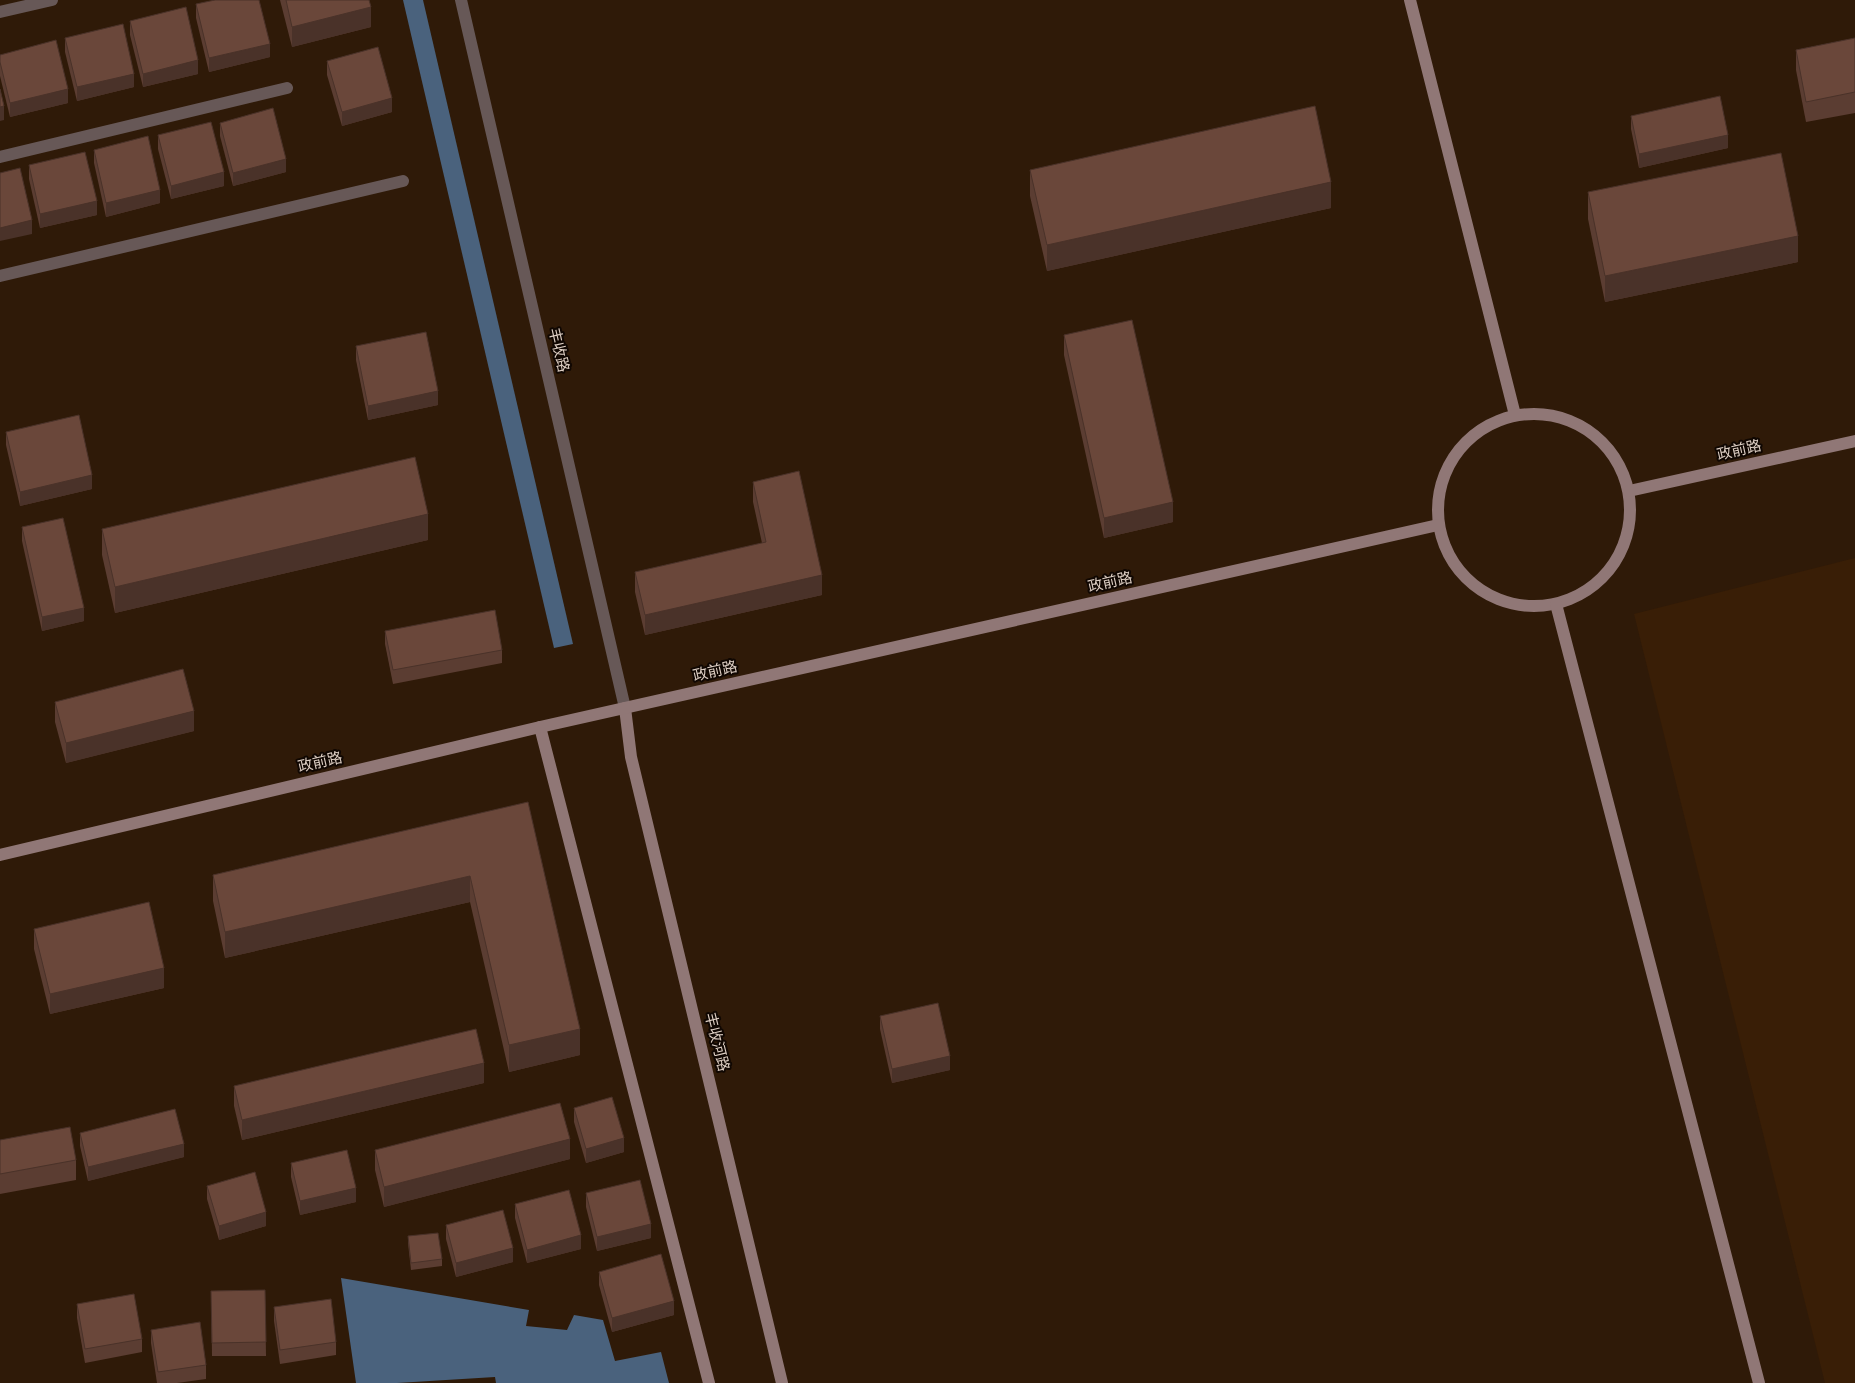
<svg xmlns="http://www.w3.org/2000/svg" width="1855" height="1383" font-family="Quicksand,'Noto Sans SC',sans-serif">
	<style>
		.built { fill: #391e06 }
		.water { fill: #4a627d }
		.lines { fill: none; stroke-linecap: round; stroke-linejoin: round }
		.lane { stroke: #675857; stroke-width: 12 }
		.street { stroke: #675857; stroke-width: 12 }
		.secondary { stroke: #907776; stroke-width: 12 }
		.wall { fill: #5b3d32 }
		.shaded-wall { fill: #4a3229 }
		.building { fill: #6a473a; stroke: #4a3229 }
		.labels { text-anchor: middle; stroke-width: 4; stroke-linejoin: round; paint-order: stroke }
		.street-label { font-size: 15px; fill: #ddcec3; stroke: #100702 }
	</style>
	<rect width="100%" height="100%" fill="#2f1a08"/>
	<polygon class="built" points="1855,558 1855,1383 1825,1383 1634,614"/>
	<g class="water">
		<polygon points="403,0 423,0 573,644 554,648"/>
		<polygon points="341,1278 529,1310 526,1326 567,1330 574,1315 603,1320 615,1361 661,1352 669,1383 496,1383 495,1377 397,1383 356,1383"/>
	</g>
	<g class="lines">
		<g class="lane">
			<polyline points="0,157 287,88"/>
			<polyline points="0,276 403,181"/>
		</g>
		<g class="street">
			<polyline points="461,0 625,708"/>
			<polyline points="0,12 52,0"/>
		</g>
		<g class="secondary">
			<polyline points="1410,0 1515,415"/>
			<circle cx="1534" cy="510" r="96"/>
			<polyline points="1629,491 1855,441"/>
			<polyline points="1556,604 1759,1383"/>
			<polyline points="625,708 631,757 782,1383"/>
			<polyline points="540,727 709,1383"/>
			<polyline points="0,855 540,727 1438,525"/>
		</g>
	</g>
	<g class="wall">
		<polygon points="280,0 369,0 371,27 292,47"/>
		<polygon points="196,4 270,57 209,72 196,18"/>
		<polygon points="130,21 198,74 143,87 130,35"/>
		<polygon points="65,38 134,87 77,101 65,52"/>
		<polygon points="1855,38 1855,113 1806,122 1796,70 1796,50"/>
		<polygon points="0,55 68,103 10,117 0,76"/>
		<polygon points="327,61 392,112 342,126 327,75"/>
		<polygon points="1631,116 1728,148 1639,168 1631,129"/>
		<polygon points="220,123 286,172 233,186 220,136"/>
		<polygon points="158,135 224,186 171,199 158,149"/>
		<polygon points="94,150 160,203 106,217 94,163"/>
		<polygon points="29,165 97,215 40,228 29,179"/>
		<polygon points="1030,170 1331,208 1047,271 1030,196"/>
		<polygon points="1588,192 1798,262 1605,302 1588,219"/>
		<polygon points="1064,335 1173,522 1104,538 1064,355"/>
		<polygon points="356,346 438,405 368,420 356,360"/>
		<polygon points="6,432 92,489 20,506 6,445"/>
		<polygon points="753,482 822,595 645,635 635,592 635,572 762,543 753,502"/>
		<polygon points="22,527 84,621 42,631 22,541"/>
		<polygon points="102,529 428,540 115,613 102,555"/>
		<polygon points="385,631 502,650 502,663 393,684 385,644"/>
		<polygon points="55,702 194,731 66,763 55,722"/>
		<polygon points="528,802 580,1055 509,1072 470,902 225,958 213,901 213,875"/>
		<polygon points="34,929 164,988 50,1014 34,949"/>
		<polygon points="880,1016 950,1070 892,1083 880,1029"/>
		<polygon points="484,1083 242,1140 234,1106 234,1086"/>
		<polygon points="574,1108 624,1152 586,1163 574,1122"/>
		<polygon points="80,1133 184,1157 88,1181 80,1146"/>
		<polygon points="0,1140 76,1160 76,1180 0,1194"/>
		<polygon points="375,1150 570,1159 384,1207 375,1170"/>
		<polygon points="291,1163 356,1202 300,1215 291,1177"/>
		<polygon points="207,1186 266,1226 219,1240 207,1199"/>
		<polygon points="586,1193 651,1238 597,1251 586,1207"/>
		<polygon points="515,1204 581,1249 527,1263 515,1218"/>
		<polygon points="446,1225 513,1262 456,1277 446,1239"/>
		<polygon points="408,1236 442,1259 442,1266 411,1270 408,1243"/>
		<polygon points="599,1272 674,1315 612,1332 599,1285"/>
		<polygon points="265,1290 266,1356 212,1356 211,1291"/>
		<polygon points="77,1304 142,1339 142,1352 85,1363 77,1318"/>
		<polygon points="274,1307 336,1342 336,1355 280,1364 274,1321"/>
		<polygon points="151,1330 206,1365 206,1379 177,1383 157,1383 151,1343"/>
	</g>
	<g class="shaded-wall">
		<polygon points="371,7 371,27 292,47 292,27"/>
		<polygon points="270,44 270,57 209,72 209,58"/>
		<polygon points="198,60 198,74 143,87 143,74"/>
		<polygon points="134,74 134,87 77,101 77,87"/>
		<polygon points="68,89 68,103 10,117 10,103"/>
		<polygon points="392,98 392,112 342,126 342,112"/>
		<polygon points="4,106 4,120 0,121 0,107"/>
		<polygon points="1728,135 1728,148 1639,168 1639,154"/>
		<polygon points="286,159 286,172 233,186 233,173"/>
		<polygon points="224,172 224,186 171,199 171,186"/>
		<polygon points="1331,182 1331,208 1047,271 1047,245"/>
		<polygon points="160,190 160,203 106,217 106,203"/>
		<polygon points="97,201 97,215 40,228 40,214"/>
		<polygon points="32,220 32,234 0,241 0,228"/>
		<polygon points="1798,236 1798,262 1605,302 1605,276"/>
		<polygon points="438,391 438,405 368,420 368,406"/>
		<polygon points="92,475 92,489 20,506 20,492"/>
		<polygon points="1173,502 1173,522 1104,538 1104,518"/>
		<polygon points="428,514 428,540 115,613 115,587"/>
		<polygon points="822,575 822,595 645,635 645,615"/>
		<polygon points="84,608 84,621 42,631 42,617"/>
		<polygon points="194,711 194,731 66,763 66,743"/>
		<polygon points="470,876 470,902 225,958 225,932"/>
		<polygon points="164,968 164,988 50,1014 50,994"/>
		<polygon points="580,1029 580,1055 509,1072 509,1045"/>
		<polygon points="950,1056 950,1070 892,1083 892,1069"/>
		<polygon points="484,1063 484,1083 242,1140 242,1120"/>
		<polygon points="624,1138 624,1152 586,1163 586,1149"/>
		<polygon points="570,1139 570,1159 384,1207 384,1187"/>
		<polygon points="184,1144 184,1157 88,1181 88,1167"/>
		<polygon points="356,1188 356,1202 300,1215 300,1201"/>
		<polygon points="266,1212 266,1226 219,1240 219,1226"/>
		<polygon points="651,1224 651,1238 597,1251 597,1237"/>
		<polygon points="581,1235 581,1249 527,1263 527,1250"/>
		<polygon points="513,1248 513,1262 456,1277 456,1263"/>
		<polygon points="674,1301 674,1315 612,1332 612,1318"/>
	</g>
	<g class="building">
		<polygon points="215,0 259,0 270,44 209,58 196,4"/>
		<polygon points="286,0 369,0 371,7 292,27"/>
		<polygon points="186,7 198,60 143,74 130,21"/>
		<polygon points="123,24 134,74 77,87 65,38"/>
		<polygon points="1855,38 1855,92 1806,102 1796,50"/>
		<polygon points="56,40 68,89 10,103 0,62 0,55"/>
		<polygon points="378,47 392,98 342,112 327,61"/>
		<polygon points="0,89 4,106 0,107"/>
		<polygon points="1720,96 1728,135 1639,154 1631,116"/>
		<polygon points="1315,106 1331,182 1047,245 1030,170"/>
		<polygon points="273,108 286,159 233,173 220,123"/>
		<polygon points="211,122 224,172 171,186 158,135"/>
		<polygon points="148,136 160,190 106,203 94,150"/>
		<polygon points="85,152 97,201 40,214 29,165"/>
		<polygon points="1781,153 1798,236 1605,276 1588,192"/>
		<polygon points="20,168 32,220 0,228 0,173"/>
		<polygon points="1132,320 1173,502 1104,518 1064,335"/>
		<polygon points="426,332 438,391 368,406 356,346"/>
		<polygon points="79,415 92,475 20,492 6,432"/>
		<polygon points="415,457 428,514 115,587 102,529"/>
		<polygon points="799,471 822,575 645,615 635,572 766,542 753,482"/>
		<polygon points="63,518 84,608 42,617 22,527"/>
		<polygon points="495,610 502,650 393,670 385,631"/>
		<polygon points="183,669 194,711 66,743 55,702"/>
		<polygon points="528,802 580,1029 509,1045 470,876 225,932 213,875"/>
		<polygon points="149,902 164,968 50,994 34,929"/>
		<polygon points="938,1003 950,1056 892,1069 880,1016"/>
		<polygon points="476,1029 484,1063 242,1120 234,1086"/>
		<polygon points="612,1097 624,1138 586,1149 574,1108"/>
		<polygon points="560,1103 570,1139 384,1187 375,1150"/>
		<polygon points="175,1109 184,1144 88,1167 80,1133"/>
		<polygon points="70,1127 76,1160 0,1174 0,1140"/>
		<polygon points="347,1150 356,1188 300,1201 291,1163"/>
		<polygon points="255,1172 266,1212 219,1226 207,1186"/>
		<polygon points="640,1180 651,1224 597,1237 586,1193"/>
		<polygon points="569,1190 581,1235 527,1250 515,1204"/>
		<polygon points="503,1210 513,1248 456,1263 446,1225"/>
		<polygon points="438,1233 442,1259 411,1263 408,1236"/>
		<polygon points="661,1254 674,1301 612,1318 599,1272"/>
		<polygon points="265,1290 266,1342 212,1343 211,1291"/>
		<polygon points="134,1294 142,1339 85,1349 77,1304"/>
		<polygon points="331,1299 336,1342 280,1350 274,1307"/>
		<polygon points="200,1322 206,1365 158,1372 151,1330"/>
	</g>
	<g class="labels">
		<g class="street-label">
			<text transform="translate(559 350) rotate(77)" y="5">丰收路</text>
			<text transform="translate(1739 450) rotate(-13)" y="5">政前路</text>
			<text transform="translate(1110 582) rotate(-13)" y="5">政前路</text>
			<text transform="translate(715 671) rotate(-13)" y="5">政前路</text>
			<text transform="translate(320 762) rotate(-13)" y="5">政前路</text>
			<text transform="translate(717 1042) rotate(76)" y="5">丰收河路</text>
		</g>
	</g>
</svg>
